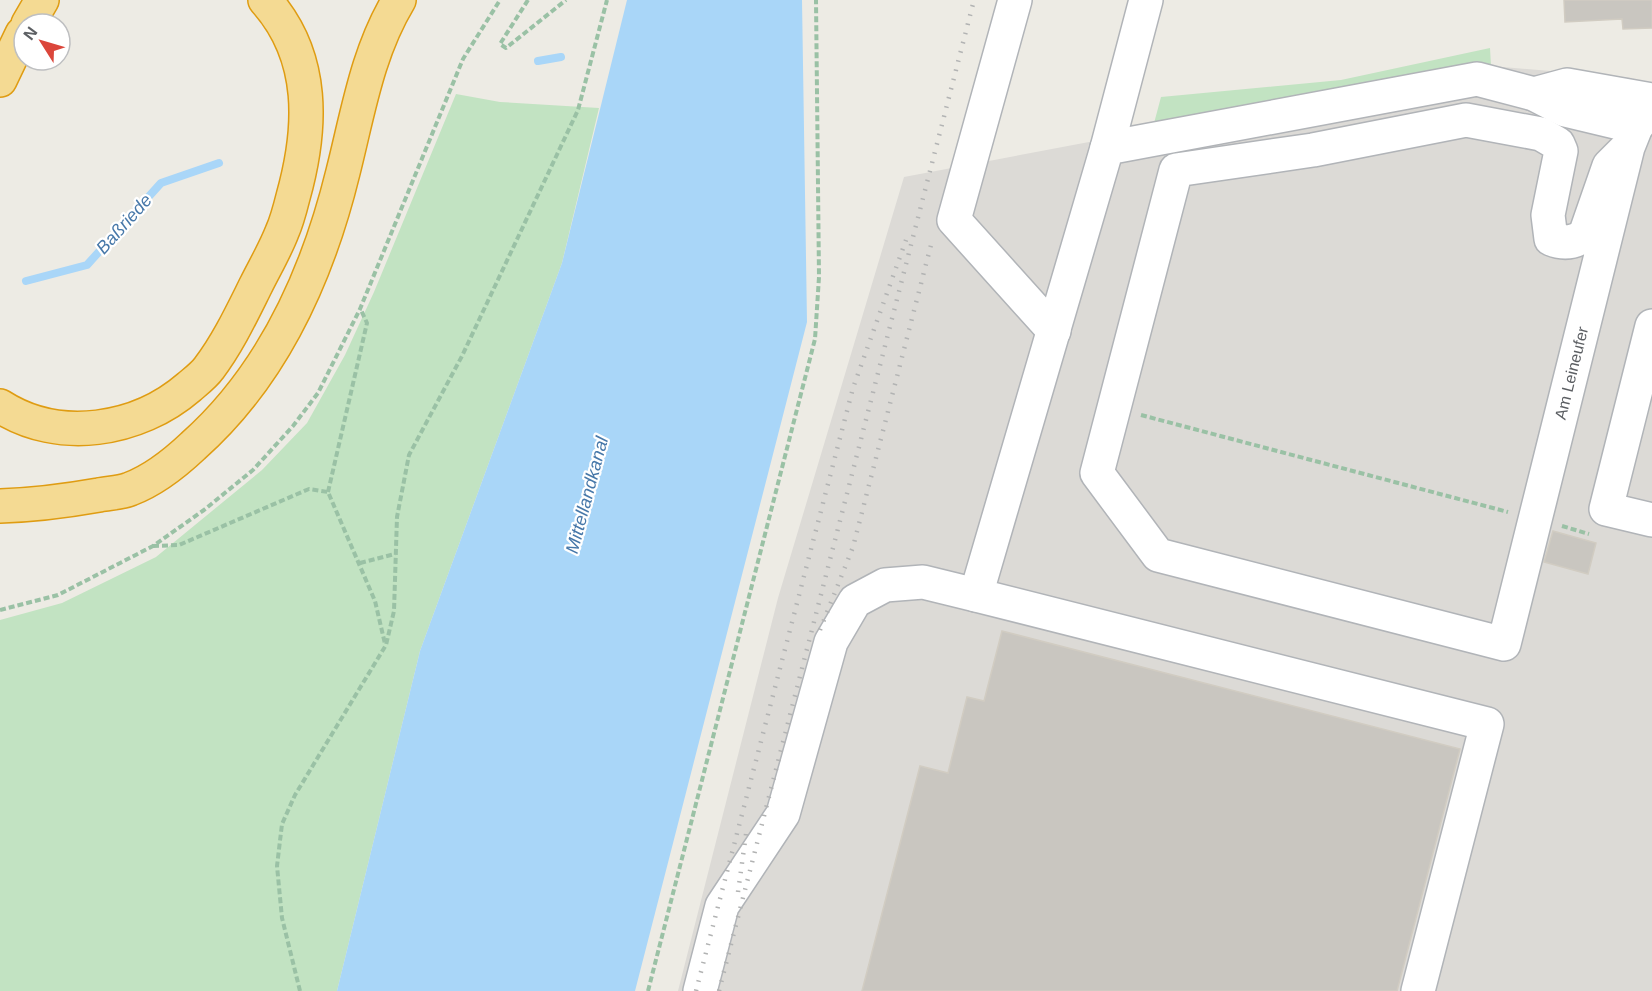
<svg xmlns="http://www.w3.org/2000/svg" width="1652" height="991" font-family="Helvetica,sans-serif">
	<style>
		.industrial { fill: #dcdad6 }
		.green { fill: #c2e3c2 }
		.water { fill: #a9d6f8 }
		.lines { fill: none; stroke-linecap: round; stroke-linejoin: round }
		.stream { stroke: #a9d6f8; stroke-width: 8 }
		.building { fill: #c9c6c0; stroke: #d1ccc2; stroke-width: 1.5 }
		.minor-casing { stroke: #b1b4b8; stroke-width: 36 }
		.highway-casing { stroke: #df9c12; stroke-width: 36 }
		.path { stroke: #9ac1a5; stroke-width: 4; stroke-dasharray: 6 3; stroke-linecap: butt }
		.minor { stroke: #fff; stroke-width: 33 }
		.highway { stroke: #f4da93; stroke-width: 33 }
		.rail { stroke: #b2b3b3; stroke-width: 4.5; stroke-dasharray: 1.5 8; stroke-linecap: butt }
		.labels { text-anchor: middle; stroke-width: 4.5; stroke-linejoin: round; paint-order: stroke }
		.street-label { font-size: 16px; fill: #5c5f63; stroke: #fff }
		.water-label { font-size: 18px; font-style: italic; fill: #4778a9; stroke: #fff }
	</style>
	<rect width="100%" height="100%" fill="#edebe4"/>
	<polygon class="industrial" points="1491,66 1632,78 1624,108 1652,113 1652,991 678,991 778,598 904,177"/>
	<g class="green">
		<polygon points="1490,48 1491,66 1153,127 1161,97 1341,80"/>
		<polygon points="456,94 500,102 599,108 562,263 420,651 337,991 0,991 0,620 62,603 156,557 262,470 307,423 345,355 374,292"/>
	</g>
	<polygon class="water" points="627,0 802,0 807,322 635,991 337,991 420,651 562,263"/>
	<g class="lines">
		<g class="stream">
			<polyline points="538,61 561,57"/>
			<polyline points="26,281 87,265 161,183 219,163"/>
		</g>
	</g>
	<g class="building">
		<polygon points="1564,0 1652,0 1652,28 1623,29 1622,19 1565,22"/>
		<polygon points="1553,531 1596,543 1588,574 1544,562"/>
		<polygon points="1002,631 1460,749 1397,991 862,991 920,766 948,773 967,697 984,701"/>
	</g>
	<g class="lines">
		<g class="minor-casing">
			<g id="minor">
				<polyline points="1015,0 954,220 1054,331"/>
				<polyline points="1534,94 1567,85 1652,100"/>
				<path d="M1628 147 1609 166 1585 235C1574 243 1563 244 1551 239L1548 215 1561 151 1558 144 1541 134 1466 120 1313 150 1176 170 1097 473 1158 555 1504 644 1628 147 1636 127 1652 108"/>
				<polyline points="1107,148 1146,0"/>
				<polyline points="1652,326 1606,509 1652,520"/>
				<polyline points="700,991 722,906 783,814 831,642 855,601 885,585 923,582 976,595"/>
				<polyline points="1418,991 1487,724 976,595 1107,148 1477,79 1534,94 1565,110 1636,127"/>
			</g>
		</g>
		<g class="highway-casing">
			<g id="highway">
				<polyline points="28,24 42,0"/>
				<polyline points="0,80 22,34"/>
				<path d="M0 406C59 444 138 431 189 387 196 381 204 375 209 368 228 343 242 313 256 285 265 267 275 250 282 232 287 221 290 209 293 197 312 129 316 57 265 0"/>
				<path d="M0 506C34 505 65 501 99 495 109 493 121 493 130 489 154 480 175 463 193 446 273 375 318 274 343 172 358 113 367 53 399 0"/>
			</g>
		</g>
		<g class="path">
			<polyline points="528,0 500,44 506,48 566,0"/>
			<polyline points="1141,415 1508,512"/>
			<polyline points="328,492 367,323 361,310"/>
			<polyline points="1562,526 1589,534"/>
			<polyline points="153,546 179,545 309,489 328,492 375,601 385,644"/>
			<polyline points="360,563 395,554"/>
			<polyline points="0,610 58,595 153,546 204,510 253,470 293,426 318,393 360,309 463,59 500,0"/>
			<polyline points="300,991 282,918 277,866 282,824 295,795 386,645 394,611 397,517 409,455 462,356 578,110 607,0"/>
			<polyline points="648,991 815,339 819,277 816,0"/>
		</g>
		<use href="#minor" class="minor"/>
		<use href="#highway" class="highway"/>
		<g class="rail">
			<polyline points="820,630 853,547 932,241"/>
			<polyline points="738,892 747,827"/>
			<polyline points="696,991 853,388 906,240"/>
			<polyline points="719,991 974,0"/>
		</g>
	</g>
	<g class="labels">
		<g class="street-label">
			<text transform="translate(1571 373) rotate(-76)" y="6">Am Leineufer</text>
		</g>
		<g class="water-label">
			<text transform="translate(124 224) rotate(-48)" y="6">Baßriede</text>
			<text transform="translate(587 495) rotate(-75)" y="6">Mittellandkanal</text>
		</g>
	</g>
	<g transform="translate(42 42) rotate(307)"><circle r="28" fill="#ffffff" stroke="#bebfc1" stroke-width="1.5"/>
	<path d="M0-4.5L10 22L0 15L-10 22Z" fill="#db463b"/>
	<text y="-9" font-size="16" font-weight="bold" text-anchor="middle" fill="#5c5f63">N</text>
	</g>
</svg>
